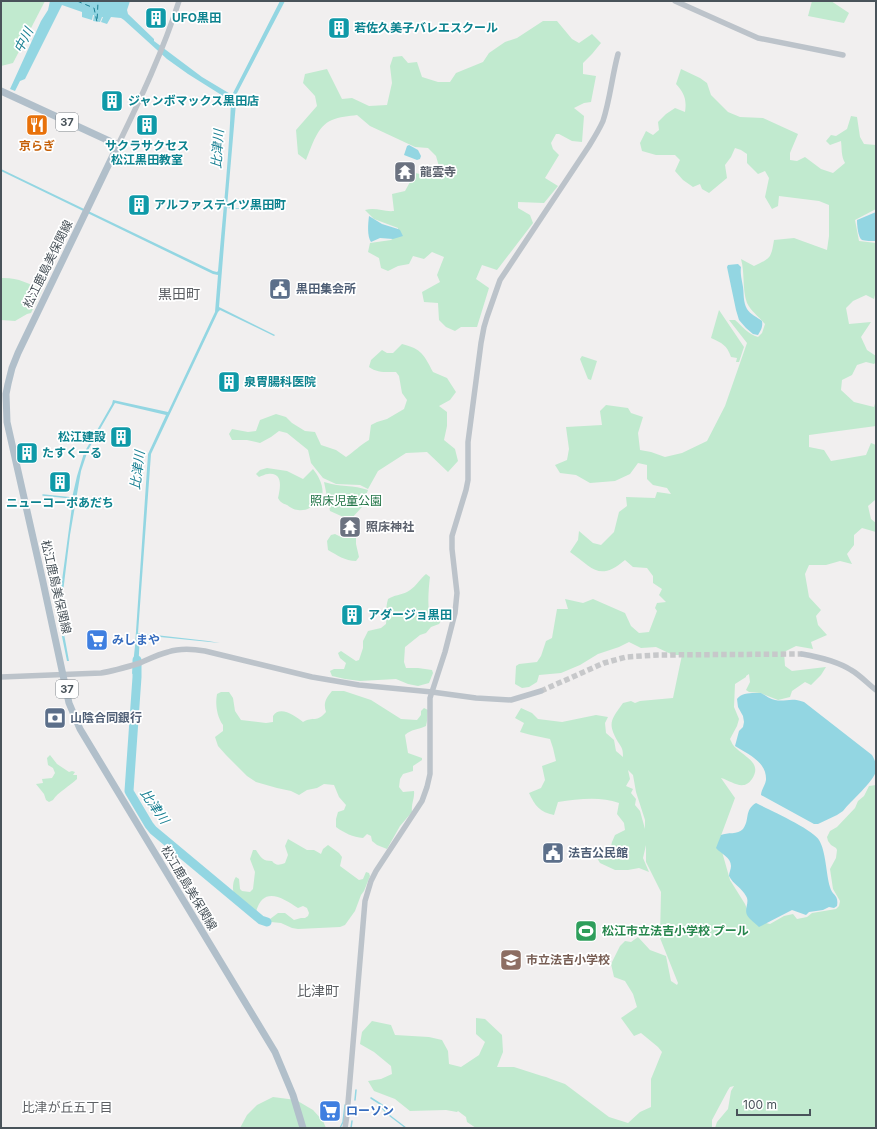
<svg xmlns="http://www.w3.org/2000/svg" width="877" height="1129" font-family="Inter,'Noto Sans JP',sans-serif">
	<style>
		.green { fill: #c1eacf; fill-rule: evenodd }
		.water { fill: #93d6e2 }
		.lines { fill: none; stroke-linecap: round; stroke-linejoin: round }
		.stream { stroke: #93d6e2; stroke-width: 1.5 }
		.river { stroke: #93d6e2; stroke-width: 9 }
		.ferry { stroke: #1a8093; stroke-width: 1; stroke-dasharray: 5 4; stroke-linecap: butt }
		.tertiary-tunnel { stroke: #c7c8ca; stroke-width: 5.5; stroke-dasharray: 5.5 3; stroke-linecap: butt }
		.tertiary { stroke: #bcc3ca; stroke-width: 5.5 }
		.primary { stroke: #b1bfca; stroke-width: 7 }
		.labels { text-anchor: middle; stroke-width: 3.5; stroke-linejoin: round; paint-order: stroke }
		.shield { fill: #fff; stroke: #80878c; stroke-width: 1 }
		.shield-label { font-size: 11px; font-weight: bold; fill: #49535a }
		.culture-label { font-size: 12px; font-weight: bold; fill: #0d838f; stroke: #fff; text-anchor: start }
		.food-label { font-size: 12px; font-weight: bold; fill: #c56008; stroke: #fff }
		.worship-label { font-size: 12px; font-weight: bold; fill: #5b616d; stroke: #fff; text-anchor: start }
		.street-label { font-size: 12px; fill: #49535a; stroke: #fff }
		.service-label { font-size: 12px; font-weight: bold; fill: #4e5e75; stroke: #fff; text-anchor: start }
		.park-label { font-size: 12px; fill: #217446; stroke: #fff }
		.shop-label { font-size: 12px; font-weight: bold; fill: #366cbe; stroke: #fff; text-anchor: start }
		.leisure-label { font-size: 12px; font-weight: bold; fill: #27864d; stroke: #fff; text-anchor: start }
		.education-label { font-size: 12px; font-weight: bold; fill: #785e54; stroke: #fff; text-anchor: start }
		.water-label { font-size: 13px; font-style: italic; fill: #1a8093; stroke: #fff }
		.neighbourhood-label { font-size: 13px; fill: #5c5f63; stroke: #fff }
		.quarter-label { font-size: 14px; fill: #5c5f63; stroke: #fff }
	</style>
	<rect width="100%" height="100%" fill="#f1efef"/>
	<g class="green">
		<polygon points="1,1 45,1 13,63 1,66"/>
		<polygon points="812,1 831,1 849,13 844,23 808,16"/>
		<path d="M543 21H557L572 39 579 43 592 34 601 43 592 54 583 63V74L596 76 591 102 584 103 574 108 584 116 582 142 572 141 559 134H556L551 143 553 149 559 155 545 178 558 186 544 203 518 202V208L530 215 533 223 497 270 482 265 476 279 489 288 477 327H461L455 331 446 327 439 320 438 303 424 302 422 292 440 282 437 275 444 257 432 252 424 259 413 256 409 264 398 266 388 271 381 268 379 258 368 252 370 243 391 240 398 234V228L374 219 365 210C376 207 383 212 394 211L392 194 405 191 415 173 440 178 447 172 440 170 436 156 428 148 415 147 370 126 357 115C349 116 339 117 332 120 317 126 312 146 306 160L298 154 296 130 317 106 315 96 303 83 305 74 327 69 342 99 352 98 369 106 387 105 392 83 390 66 393 57 402 56 408 63 417 62 422 77 438 82H450L456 73 483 62 489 53 505 42 517 38Z"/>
		<path d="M681 69 700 78 707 83 711 95 728 112 740 117 763 118 798 134 790 153V160L797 161 805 157 821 169 833 173 845 163C841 156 842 149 841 141L830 145 826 141 831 135 836 136 847 129 851 116 857 117 860 137 864 144 876 145V209L855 220 859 241 876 243V291L874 299 866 295 853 301 846 308 849 324 871 322 861 337 867 350 876 356V362L874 364 866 362 857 365 852 375 842 380 841 390 854 402 874 407 876 400V426L809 435V447L824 450 831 461 866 455 871 443 876 445V501L875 500 868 506 871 519 876 523V532L862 528 854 535V545L847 554 852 564 840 561 826 565H809L805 574 809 597 821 610 816 616 818 625 827 635 811 642 813 649 796 646 784 652 785 666 792 671 826 667 821 675 811 685 805 682 792 691 790 697 778 700 760 693 749 692 746 690 750 682 749 674 746 676V677L735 684 734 707 739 719 737 726 730 739C732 743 733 746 737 749 747 758 762 764 752 779 743 792 732 781 721 778L735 798 719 841 730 880 745 904 751 919 770 924 784 916 793 914 797 919 807 917 812 913 836 909 839 906 840 901 833 889 830 869 836 858 837 850 836 848 831 845 828 841 827 837 830 831 837 827 855 808 858 801 864 796 869 786 876 785V1128H715L717 1122 728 1109 731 1091 734 1086 730 1087 728 1090 712 1120V1128H476L467 1122 466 1117 458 1111 457 1112 446 1110 410 1111 395 1099 374 1091 368 1081 381 1079 392 1074 391 1066 374 1052 360 1044 362 1032 372 1021 391 1025 395 1035 429 1037 442 1040 448 1051 449 1064 461 1067 479 1055 485 1042 476 1034V1018L485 1019 502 1035 503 1052 497 1067H514L542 1076 546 1077 551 1079 565 1084 609 1117 628 1123 640 1112 651 1107V1079L662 1052 658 1047 641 1033 634 1036 621 1018 637 1007 633 994 625 981 614 977 611 964 620 946 625 941 631 942 638 937 650 950 666 956 671 981 677 985 678 983 660 938 661 892 646 862V845L643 858 649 872 639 868 628 870H615L600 863 597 858 608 859 612 842 615 835 625 830 624 823 617 814 619 803C600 796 578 799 558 802L554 815C540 812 535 806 529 793L541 788 545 780 542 766 556 761 553 748 550 739 531 735 520 732 524 723 515 718 521 708 532 713 538 719 562 722 596 715 608 717 605 723 606 733 614 740 616 751 623 757C623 749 622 748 618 742 607 723 611 720 623 703L631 701 635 703 640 701 673 698 682 655H673L656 647 641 648 629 642 619 647 598 654 580 665 561 673 539 675 537 682 529 687 522 688 515 684 516 666 519 664 537 662 541 656 546 641 552 638 557 609H568L565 599 583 603 593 599 625 613 631 626 639 633 649 632 657 611 655 608 657 603 666 602 659 595 662 589 653 583V576L647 568 633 567 625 560C599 582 593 568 570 552L578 540 579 531 593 543 601 545 614 532 619 512 627 506 626 497 655 498 657 492 671 494 667 488 653 485 647 479V465L638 463 630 474 615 481 590 483 576 475 560 473 555 465 567 460 569 449 566 427 602 425 600 411 606 405 628 408 631 413 643 417 638 433 640 450 651 452 665 457 682 453 707 441 725 406 747 343 729 320H735C742 326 748 334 758 337L762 333 765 324C759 317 751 311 747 303 742 289 745 273 741 259L754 266C771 258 771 258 774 240L794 238 827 250 829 236V205L819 201 779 196 778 206 772 209 765 197 769 178 765 171 758 174 747 163V154L741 150 735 148 731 157 725 165 727 178 709 193 702 189 700 184 693 187 683 180 675 171 680 160 675 155H656L642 151 640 143 646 131 653 135 659 130 658 122 666 114 675 108 685 112C687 99 684 93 676 84ZM628 770 633 775 636 792 645 820V829L640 811 635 805 636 799 631 793 633 789 626 786 630 779Z"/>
		<path d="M1 278C16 277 29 283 42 290L31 313 27 314 15 321 1 320Z"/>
		<path d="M719 310 744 347 739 362H736L737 358 731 357C727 345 722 343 711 338Z"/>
		<path d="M402 344C422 349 424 355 433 372L447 378 456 392 450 400 439 406 447 412V426L444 440 455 449 458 461 448 472 427 452 406 453 378 471 368 489 360 485 336 484 323 478 311 463 308 450 287 433 279 431 271 437 260 443 247 440H232L229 434 232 429 248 432 256 431 260 420 276 414 286 417 292 423 305 431 315 432 321 445 336 450 346 457C355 451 360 445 369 440L371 425 377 422 387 419 404 409 407 400 402 393 399 376 396 372C386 372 377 373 369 367L371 360 382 350 387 353H393Z"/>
		<polygon points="582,356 597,361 591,380 588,379 580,359"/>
		<path d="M267 468 287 471 303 479 313 469C322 480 329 498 313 506 309 509 303 511 298 510 294 510 290 507 287 505 282 503 280 502 278 498 280 489 284 472 268 474 265 474 262 476 259 477L256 474 260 470Z"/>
		<path d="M324 482C339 487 354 485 368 490L362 507 350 520 330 511Z"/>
		<path d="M335 534 341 537H353L356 538V544L359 557 356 561C345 561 337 555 328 550L327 541 331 535Z"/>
		<path d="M426 574 430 577C429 584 427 607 430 613 431 615 433 616 435 617L443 618 439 624 431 627 426 633 420 635 405 647 404 662 406 668H418L432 670 433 673 429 683 418 686 408 684 396 679 360 681 345 679 332 676 330 671 334 669H344L346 663 340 658 338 653 341 651 356 661 359 660 363 648V641L368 631 381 628 386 624C387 614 385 610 388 599 394 595 401 595 407 592 415 588 419 580 426 574Z"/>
		<path d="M332 691H344L371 700 401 719 417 720 421 715V711L424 708 428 710 427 721 426 726C418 730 411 729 405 735L408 753 422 758V760L413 766V771L403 774 400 779 399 787 403 792 414 791C415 798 411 803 412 812L400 826 387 849 377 845 372 841 371 836 367 834 363 838C353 837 344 833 336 827V819L338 812 344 810 346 805 339 797 334 785 324 784 317 788 307 790 299 795 291 791 277 788 256 782 247 776 226 755 218 746 215 737 223 731V725C217 717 215 704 217 694L221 692H229L233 698 235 711 241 720 266 723 273 722V716C280 705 295 716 303 722 313 716 317 723 326 712 323 703 326 698 332 691Z"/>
		<path d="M50 755 57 764 69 772 72 771 75 772 73 775H77V779C70 786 58 792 53 800L49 802 46 800 44 794 36 784 43 783 42 779 52 778 55 773 53 768 48 765 47 758Z"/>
		<path d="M288 839 307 850H314L321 854 323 849 328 845 339 853 342 857 340 866 359 880 363 879 366 872 369 873 370 876 364 891 361 895 355 911 345 925 340 927 298 929 292 928 281 923 271 922 270 919 278 913H285L294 920 301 918H305L308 916 309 913 307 908 303 906 298 908C283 898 263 885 256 912L234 893C232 890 233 880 236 877L239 879 240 889 242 891 250 892 253 889 255 872 250 859 253 850H256C261 858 263 861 272 861 276 866 279 865 285 863L288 855 285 846Z"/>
		<polygon points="273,1097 296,1100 313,1110 323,1121 326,1128 240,1128 247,1115 257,1105"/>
	</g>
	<g class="water">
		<path d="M50 1H130L127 10 128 14 154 39V41L202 77 232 95 280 1H285L235 97 237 102 266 116 237 102 236 103 227 207 262 211 227 208 219 307 275 335 274 336 220 310 218 312 151 454 138 633 208 641 220 643 140 635 138 671 132 674 135 646 148 454 166 415 115 403 88 450 81 471 70 535 63 592 62 611 60 612 69 661H67L57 612 58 610 73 499 72 498 77 476 84 453 112 404 113 400 168 412 215 312 218 275 213 274 1 171V169L213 271 217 272 218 271C223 214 229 157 231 101L188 74 167 59 124 20 121 18 111 17 107 24 101 22 103 17H102L100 22 93 21 94 15H93L92 20 82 17V12L62 5 25 79 20 81 15 91 10 89 41 21 48 10Z"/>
		<polygon points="409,145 418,150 421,156 420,159 417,160 404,155 407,146"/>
		<path d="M876 212V241C872 241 865 241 862 240 858 238 857 225 857 220Z"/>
		<path d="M369 216 382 224 398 229 400 230 403 236 393 239 380 238 371 242C367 236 368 224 369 216Z"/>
		<path d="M738 264 741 267C740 274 742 280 743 287 744 294 743 302 747 309 750 314 757 317 762 321 763 327 761 330 758 335L753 334 746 328 739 320 736 310 727 267 728 265Z"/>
		<path d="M761 693C766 696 770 699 775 700 786 702 791 697 804 702L872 755C875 760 877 765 876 771 874 781 850 802 843 811L837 815 818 824H814L761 795C761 790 765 786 766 780 767 762 748 754 735 746L739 731 743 727 744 722 743 716 738 707 737 699C742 692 752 693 761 693Z"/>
		<path d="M756 803C768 809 814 830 819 840 826 851 826 874 830 887 832 896 839 894 837 906L834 908 829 907 823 910 809 912 806 915 792 910 759 927C755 923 749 919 747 915 744 909 750 902 746 896 742 888 733 884 729 876 729 873 731 869 731 866 731 857 721 854 716 848L721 835C727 832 738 835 743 829 750 820 744 810 756 803Z"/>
		<polygon points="595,926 595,936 577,936 577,927"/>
	</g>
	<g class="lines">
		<g class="stream">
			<polyline points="43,495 72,498"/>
			<polyline points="371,1098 382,1105 381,1107 385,1111"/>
			<polyline points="355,1100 356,1090"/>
			<polyline points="385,1112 406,1128"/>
			<polyline points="340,1128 343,1122 345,1105"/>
			<polyline points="351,1128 352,1121"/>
		</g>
		<polyline class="river" points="137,660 137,677 129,791 130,793 149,825 153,830 261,920 267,922"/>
		<polyline class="ferry" points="77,1 94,8 97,22 98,2 95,1"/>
		<polyline class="tertiary-tunnel" points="541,691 604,663 626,657 658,655 802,654"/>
		<g class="tertiary">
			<polyline points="675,1 758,38 843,55"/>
			<path d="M118 145C141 98 163 51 179 1"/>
			<path d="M802 654C819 657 837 661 851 670 860 675 868 684 876 690"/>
			<path d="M1 677 101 673C114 671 127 667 140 663 149 659 159 654 168 652 180 648 193 649 205 651L312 677 359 685 432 692 476 698 511 700 541 691"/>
			<path d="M345 1128 347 1115 365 901 371 881 376 871 422 801 427 787 430 774V698L445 652 455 613 457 593 452 549V536L466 490 468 480V442L481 343 484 327 487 317 500 280 589 146C594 138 599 130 603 121 610 100 612 76 618 54"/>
		</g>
		<polyline class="primary" points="1,91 118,145 18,353 12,368 8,384 6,394 7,422 43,582 69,703 80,729 275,1052 293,1095 303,1128"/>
	</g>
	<defs>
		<g id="building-square" transform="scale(1.15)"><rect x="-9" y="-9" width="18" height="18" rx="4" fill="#0f9aa8" stroke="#fff"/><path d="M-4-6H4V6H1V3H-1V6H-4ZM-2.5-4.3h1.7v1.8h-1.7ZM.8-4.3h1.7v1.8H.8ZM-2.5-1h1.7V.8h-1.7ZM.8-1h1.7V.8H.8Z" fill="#fff"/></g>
		<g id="restaurant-square" transform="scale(1.15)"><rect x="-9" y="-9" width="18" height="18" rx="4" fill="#e8710a" stroke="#fff"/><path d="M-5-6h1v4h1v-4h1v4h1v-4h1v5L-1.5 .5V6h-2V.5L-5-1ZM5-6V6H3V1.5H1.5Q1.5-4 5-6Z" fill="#fff"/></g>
		<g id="temple-square" transform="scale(1.15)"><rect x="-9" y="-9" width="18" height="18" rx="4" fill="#6b7280" stroke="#fff"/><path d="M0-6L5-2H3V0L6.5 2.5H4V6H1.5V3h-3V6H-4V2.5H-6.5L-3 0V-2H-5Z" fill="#fff"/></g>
		<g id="civic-square" transform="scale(1.15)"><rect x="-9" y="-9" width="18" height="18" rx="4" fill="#5c6f8a" stroke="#fff"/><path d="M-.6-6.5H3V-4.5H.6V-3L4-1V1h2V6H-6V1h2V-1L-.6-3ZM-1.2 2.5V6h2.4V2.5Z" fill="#fff"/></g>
		<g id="supermarket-square" transform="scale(1.15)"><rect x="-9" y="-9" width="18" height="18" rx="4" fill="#3f7fe0" stroke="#fff"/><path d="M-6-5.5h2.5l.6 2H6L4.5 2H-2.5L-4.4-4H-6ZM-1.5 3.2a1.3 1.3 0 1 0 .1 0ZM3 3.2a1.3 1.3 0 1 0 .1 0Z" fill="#fff"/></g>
		<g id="bank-square" transform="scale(1.15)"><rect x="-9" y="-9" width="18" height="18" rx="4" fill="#5c6f8a" stroke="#fff"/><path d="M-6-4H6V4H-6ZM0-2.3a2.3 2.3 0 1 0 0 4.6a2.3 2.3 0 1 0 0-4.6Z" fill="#fff"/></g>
		<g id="stadium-square" transform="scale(1.15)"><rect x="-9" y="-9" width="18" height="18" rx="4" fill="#2e9e5b" stroke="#fff"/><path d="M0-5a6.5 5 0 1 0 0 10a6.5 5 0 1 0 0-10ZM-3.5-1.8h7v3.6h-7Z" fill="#fff"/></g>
		<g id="school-square" transform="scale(1.15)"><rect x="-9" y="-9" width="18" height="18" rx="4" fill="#8d6e63" stroke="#fff"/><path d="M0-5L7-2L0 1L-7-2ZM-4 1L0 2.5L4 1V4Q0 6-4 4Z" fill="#fff"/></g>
	</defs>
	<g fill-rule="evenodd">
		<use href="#building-square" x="156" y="18"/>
		<use href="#building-square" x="339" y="28"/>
		<use href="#building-square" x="112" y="101"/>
		<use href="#restaurant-square" x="37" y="125"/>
		<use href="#building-square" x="147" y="125"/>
		<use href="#temple-square" x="405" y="172"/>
		<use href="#building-square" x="139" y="205"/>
		<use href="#civic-square" x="280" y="289"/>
		<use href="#building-square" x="229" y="382"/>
		<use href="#building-square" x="121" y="437"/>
		<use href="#building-square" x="27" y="453"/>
		<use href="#building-square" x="60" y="482"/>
		<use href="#temple-square" x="350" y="527"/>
		<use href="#building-square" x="352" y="615"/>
		<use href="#supermarket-square" x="97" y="640"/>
		<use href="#bank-square" x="55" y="718"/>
		<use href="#civic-square" x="553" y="853"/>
		<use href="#stadium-square" x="586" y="931"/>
		<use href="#school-square" x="511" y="960"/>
		<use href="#supermarket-square" x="330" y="1111"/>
	</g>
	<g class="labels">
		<g class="shield">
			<rect x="56" y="113" width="22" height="18" rx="3"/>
			<rect x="56" y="680" width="22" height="18" rx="3"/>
		</g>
		<g class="shield-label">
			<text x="67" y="126">37</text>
			<text x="67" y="693">37</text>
		</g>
		<g class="culture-label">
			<text x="172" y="22">UFO黒田</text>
			<text x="354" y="32">若佐久美子バレエスクール</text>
			<text x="128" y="105">ジャンボマックス黒田店</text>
			<text x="147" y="150" text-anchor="middle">サクラサクセス<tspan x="147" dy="14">松江黒田教室</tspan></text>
			<text x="154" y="209">アルファステイツ黒田町</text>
			<text x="244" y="386">泉胃腸科医院</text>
			<text x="106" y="441" text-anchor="end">松江建設</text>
			<text x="42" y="457">たすくーる</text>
			<text x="60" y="507" text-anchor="middle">ニューコーポあだち</text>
			<text x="368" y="619">アダージョ黒田</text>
		</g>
		<g class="food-label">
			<text x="37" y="150">京らぎ</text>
		</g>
		<g class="worship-label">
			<text x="420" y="176">龍雲寺</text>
			<text x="366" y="531">照床神社</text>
		</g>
		<g class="street-label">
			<text transform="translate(48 264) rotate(-64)" y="4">松江鹿島美保関線</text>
			<text transform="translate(56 587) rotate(77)" y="4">松江鹿島美保関線</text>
			<text transform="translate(189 888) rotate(59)" y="4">松江鹿島美保関線</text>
		</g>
		<g class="service-label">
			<text x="296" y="293">黒田集会所</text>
			<text x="70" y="722">山陰合同銀行</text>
			<text x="568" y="857">法吉公民館</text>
		</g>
		<g class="park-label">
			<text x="346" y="505">照床児童公園</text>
		</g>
		<g class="shop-label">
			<text x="112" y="644">みしまや</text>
			<text x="346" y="1115">ローソン</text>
		</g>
		<g class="leisure-label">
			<text x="602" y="935">松江市立法吉小学校 プール</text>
		</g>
		<g class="education-label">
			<text x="526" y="964">市立法吉小学校</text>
		</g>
		<g class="water-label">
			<text transform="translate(23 40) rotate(-63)" y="5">中川</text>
			<text transform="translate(217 149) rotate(-86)" y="5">比津川</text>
			<text transform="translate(137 470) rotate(-83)" y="5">比津川</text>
			<text transform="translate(155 806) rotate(55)" y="5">比津川</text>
		</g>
		<g class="neighbourhood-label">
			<text x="67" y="1112">比津が丘五丁目</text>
		</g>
		<g class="quarter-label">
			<text x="179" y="299">黒田町</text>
			<text x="318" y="996">比津町</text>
		</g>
	</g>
	<rect width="877" height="1129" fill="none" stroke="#49535a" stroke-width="4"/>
	<path d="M737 1109v6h73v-6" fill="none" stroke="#49535a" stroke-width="2"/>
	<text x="743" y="1109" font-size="12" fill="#49535a" stroke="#ffffff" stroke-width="3" paint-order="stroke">100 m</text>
</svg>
